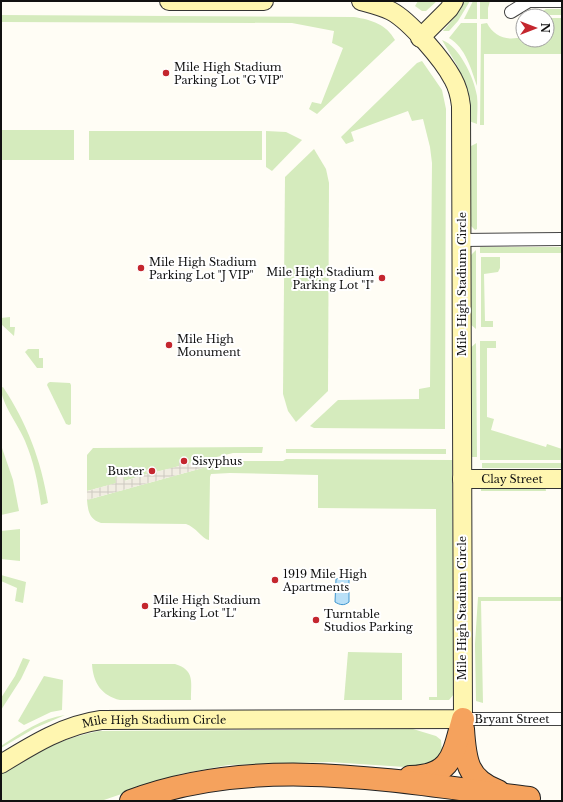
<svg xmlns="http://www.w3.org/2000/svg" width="563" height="802" font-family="'Libre Baskerville',serif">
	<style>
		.grass { fill: #d5ebbd }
		.plaza { fill: url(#plaza-grid) }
		.water { fill: url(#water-ripples); stroke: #3f96cf }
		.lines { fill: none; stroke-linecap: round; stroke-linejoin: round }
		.street-casing { stroke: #444; stroke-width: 14 }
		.secondary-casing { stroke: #333; stroke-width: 20 }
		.highway-casing { stroke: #222; stroke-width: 24 }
		.street { stroke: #fff; stroke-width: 12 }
		.secondary { stroke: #fff6b0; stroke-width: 18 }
		.highway { stroke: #f5a25d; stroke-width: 22 }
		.poi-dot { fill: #c4262e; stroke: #fff; stroke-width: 1.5 }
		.labels { text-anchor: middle; stroke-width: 4; stroke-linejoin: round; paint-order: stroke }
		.poi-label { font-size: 11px; fill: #111; stroke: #fff; text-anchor: start }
		.street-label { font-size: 11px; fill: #111; stroke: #fff }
	</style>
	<defs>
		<pattern id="plaza-grid" width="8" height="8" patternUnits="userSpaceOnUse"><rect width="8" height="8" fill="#f1ede2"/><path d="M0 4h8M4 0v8" fill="none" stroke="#cecac1"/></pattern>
		<pattern id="water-ripples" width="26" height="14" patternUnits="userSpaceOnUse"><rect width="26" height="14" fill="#b9e0f7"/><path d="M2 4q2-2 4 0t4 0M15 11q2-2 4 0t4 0" fill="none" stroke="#9ebfd3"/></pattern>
	</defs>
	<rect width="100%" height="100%" fill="#fffdf5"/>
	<g class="grass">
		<polygon points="418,1 437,1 426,11 422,11 415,6"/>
		<polygon points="464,1 470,1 458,21 449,31 443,31 454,18"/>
		<polygon points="473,1 477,1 477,19 464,19"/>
		<polygon points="480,1 490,1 488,8 488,19 480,19"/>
		<polygon points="546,9 562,9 562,15 536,15"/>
		<path d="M1 15 354 17C372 20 386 24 395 40L317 114 309 109 312 102 321 104 343 48 332 43 334 31 292 23 1 22Z"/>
		<path d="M547 18H562V54H484V125H480L481 24 487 23C494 37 509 42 523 36V40H547Z"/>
		<path d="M461 23H477V86C471 69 466 48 449 38Z"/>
		<path d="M442 40C459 46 474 77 477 96 478 105 477 114 477 124L469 121 468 96 458 67Z"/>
		<polygon points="422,61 442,90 446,109 445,429 314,428 310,426 338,400 419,399 419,389 430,387 432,163 430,147 423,119 412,121 408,111 351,132 354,141 346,144 341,137 417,63"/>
		<rect x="1" y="130" width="73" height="30"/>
		<rect x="89" y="131" width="173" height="29"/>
		<polygon points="266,131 286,132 302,140 272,171 266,167"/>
		<polygon points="477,143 477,229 475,230 470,225 469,147"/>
		<polygon points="314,149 326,169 329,183 328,391 296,422 288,411 283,394 285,177"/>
		<rect x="480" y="247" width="82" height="6"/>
		<polygon points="476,250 476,329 470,324 469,257"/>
		<polygon points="481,257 500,257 500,268 498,272 484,274 485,321 493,321 493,327 481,327"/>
		<polygon points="10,317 10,327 15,327 14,336 1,324 1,318"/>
		<polygon points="480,341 496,341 496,348 487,348 487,417 494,419 491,430 546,447 547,444 562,449 562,460 480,460"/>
		<polygon points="476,343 477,457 470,457 469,349"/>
		<polygon points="28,349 39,349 39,358 43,358 43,368 37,368 25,352"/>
		<polygon points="50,382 70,383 71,385 71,424 69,425 66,424 47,385 48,383"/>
		<path d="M3 387C27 423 41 460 48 503L41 505C38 483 34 462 25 441 19 426 1 403 1 388Z"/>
		<polygon points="1,445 13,480 19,511 1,515"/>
		<polygon points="263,447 262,453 233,453 188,464 186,459 179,461 180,466 156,472 155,468 147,474 124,481 123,476 116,478 117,483 87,491 87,455 93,448"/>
		<polygon points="286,449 446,449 446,454 286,453"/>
		<path d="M286 459 452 460 454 694 449 700H429V697H437L436 509 318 508V475L230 473 211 474 210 477 209 540C202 539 196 527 186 524L101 523C89 519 88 511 87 500L217 464 242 461H283Z"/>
		<rect x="482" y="463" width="80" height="5"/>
		<polygon points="481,485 545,485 546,491 481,491"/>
		<polygon points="20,529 20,561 1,559 1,531"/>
		<polygon points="1,575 26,582 23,603 15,601 17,588 1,581"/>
		<polygon points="478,597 562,597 562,601 481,601 483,703 476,701 475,644"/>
		<polygon points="348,652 402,653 402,700 344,700"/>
		<polygon points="23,658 30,660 21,679 1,710 1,698 15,676"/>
		<path d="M92 664H175C195 670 191 682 191 700H120C102 696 93 683 92 664Z"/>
		<polygon points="44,676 63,680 62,710 51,712 24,725 18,721"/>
		<path d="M65 715 35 728 1 748V746C21 733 42 718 65 715Z"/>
		<path d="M413 729 436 736 441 740 442 752 439 757 431 762 418 765 405 767 329 762 228 765 180 774 101 801H1V774C33 753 62 738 99 731Z"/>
	</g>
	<polygon class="plaza" points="215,457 217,464 87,500 87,491 116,483 115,478 123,476 125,481 147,474 146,470 155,467 156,472 179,466 179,461 186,459 188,464"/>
	<path class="water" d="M346 576 349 579V602C344 606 340 605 335 602L336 579Z"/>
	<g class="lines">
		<g class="street-casing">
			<g id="street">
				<polyline points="511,12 529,1 562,1"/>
				<polyline points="462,240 562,239"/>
				<path id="s1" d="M463 719H562"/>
			</g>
		</g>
		<g class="secondary-casing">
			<g id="secondary">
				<polyline points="169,1 264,1"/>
				<polyline points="420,38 449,9 454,1"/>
				<path id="s2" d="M462 479H562"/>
				<path id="s3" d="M1 764C32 745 64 725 101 720L463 719 461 106C460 97 458 88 453 79 443 60 410 21 391 11 381 6 372 4 361 1"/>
			</g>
		</g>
		<g class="highway-casing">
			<g id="highway">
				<path d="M463 729C465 760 467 780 498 791"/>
				<path d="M410 777C453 776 453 754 463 719"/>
				<path d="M131 801C258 753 399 782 529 798"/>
			</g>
		</g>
		<use href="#street" class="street"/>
		<use href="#secondary" class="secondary"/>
		<use href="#highway" class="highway"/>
	</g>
	<g class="poi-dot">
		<circle cx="166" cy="73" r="4"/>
		<circle cx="141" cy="268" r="4"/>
		<circle cx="382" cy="278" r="4"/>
		<circle cx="169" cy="345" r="4"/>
		<circle cx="184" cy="461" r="4"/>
		<circle cx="152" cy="471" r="4"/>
		<circle cx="275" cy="580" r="4"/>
		<circle cx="145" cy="606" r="4"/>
		<circle cx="316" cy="620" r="4"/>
	</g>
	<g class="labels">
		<g class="poi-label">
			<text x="174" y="71">Mile High Stadium<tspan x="174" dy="13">Parking Lot "G VIP"</tspan></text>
			<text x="149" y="266">Mile High Stadium<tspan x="149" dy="13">Parking Lot "J VIP"</tspan></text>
			<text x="374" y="276" text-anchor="end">Mile High Stadium<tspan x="374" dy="13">Parking Lot "I"</tspan></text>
			<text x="177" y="343">Mile High<tspan x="177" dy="13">Monument</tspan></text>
			<text x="192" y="465">Sisyphus</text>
			<text x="144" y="475" text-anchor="end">Buster</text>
			<text x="283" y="578">1919 Mile High<tspan x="283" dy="13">Apartments</tspan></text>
			<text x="153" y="604">Mile High Stadium<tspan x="153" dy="13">Parking Lot "L"</tspan></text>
			<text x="324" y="618">Turntable<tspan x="324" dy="13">Studios Parking</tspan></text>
		</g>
		<g class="street-label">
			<text transform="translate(462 284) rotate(-90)" y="4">Mile High Stadium Circle</text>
			<text dy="4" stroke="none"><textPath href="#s2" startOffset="50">Clay Street</textPath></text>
			<text transform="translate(462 608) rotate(-90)" y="4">Mile High Stadium Circle</text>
			<text dy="4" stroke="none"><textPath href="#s1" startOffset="49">Bryant Street</textPath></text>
			<text dy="4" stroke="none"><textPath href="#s3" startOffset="163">Mile High Stadium Circle</textPath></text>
		</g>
	</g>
	<rect width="563" height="802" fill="none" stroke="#111111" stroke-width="4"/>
	<g transform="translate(535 28) rotate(90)"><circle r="19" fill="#ffffff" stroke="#a0a0a0"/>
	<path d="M0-3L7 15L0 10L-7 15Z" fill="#c4262e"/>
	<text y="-6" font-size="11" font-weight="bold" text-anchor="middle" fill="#111111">N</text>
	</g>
</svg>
